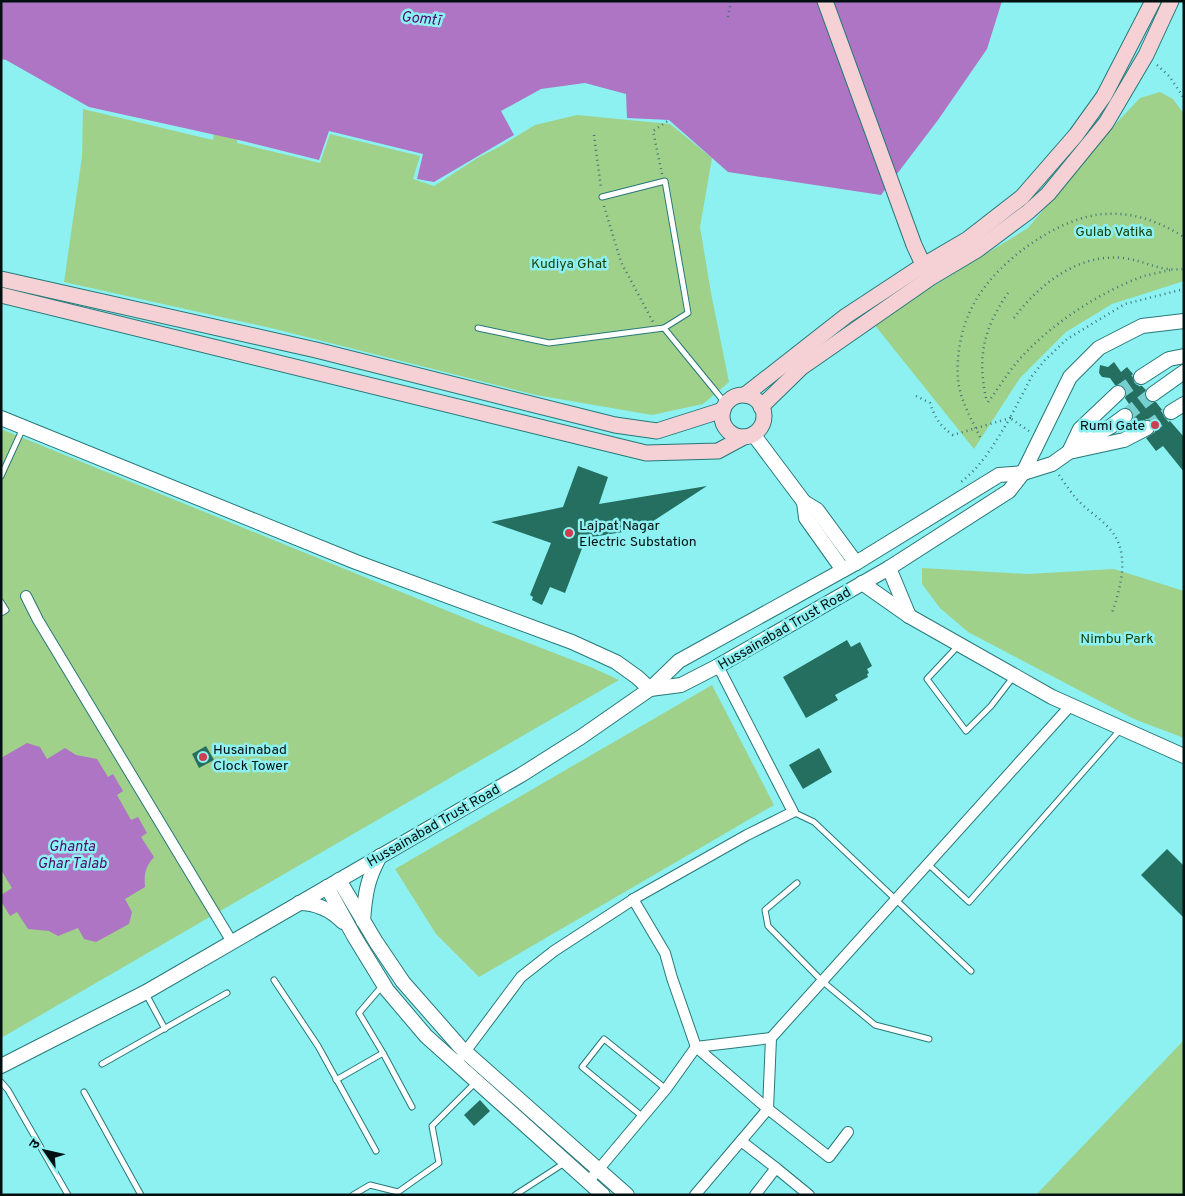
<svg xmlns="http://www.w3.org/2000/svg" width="1185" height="1196" font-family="Overpass,'Noto Sans Devanagari',sans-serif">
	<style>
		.green { fill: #9fd18a }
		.water { fill: #ae75c4 }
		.building { fill: #246f60 }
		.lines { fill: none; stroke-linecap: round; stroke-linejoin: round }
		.tertiary-tunnel { stroke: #78cfd0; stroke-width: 14; stroke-dasharray: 14 7; stroke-linecap: butt }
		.service-casing { stroke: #287879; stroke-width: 7 }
		.minor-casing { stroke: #287879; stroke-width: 12 }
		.tertiary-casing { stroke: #287879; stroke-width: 16 }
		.secondary-casing { stroke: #287879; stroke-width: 17 }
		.path { stroke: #407677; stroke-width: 2.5; stroke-dasharray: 1 4; stroke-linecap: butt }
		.service { stroke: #fff; stroke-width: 5 }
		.minor { stroke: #fff; stroke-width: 10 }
		.tertiary { stroke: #fff; stroke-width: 14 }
		.secondary { stroke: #f5d0d4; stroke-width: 15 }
		.poi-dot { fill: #ce3e53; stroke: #8df1f2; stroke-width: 2 }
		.labels { text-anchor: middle; stroke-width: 5; stroke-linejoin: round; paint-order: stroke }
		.park-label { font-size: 14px; fill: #193d01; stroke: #8df1f2 }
		.poi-label { font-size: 14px; fill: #000f10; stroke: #8df1f2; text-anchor: start }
		.street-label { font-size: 14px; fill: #000f10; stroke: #8df1f2 }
		.water-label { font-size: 15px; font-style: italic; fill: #56076c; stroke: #8df1f2 }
	</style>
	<rect width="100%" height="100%" fill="#8df1f2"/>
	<g class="green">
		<polygon points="1160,92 1173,99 1184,114 1184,281 1112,304 1066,332 1020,378 974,449 873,323 1028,228 1109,131 1140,98"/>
		<polygon points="83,109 213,140 215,120 238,124 237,143 320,163 330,134 420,156 413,179 434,186 479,157 499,147 535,125 577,115 670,124 712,158 700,227 711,293 729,382 703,404 652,415 536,395 271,328 64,282 82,157"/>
		<polygon points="1,429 487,627 593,668 619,680 1,1038"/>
		<polygon points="922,568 1028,574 1114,569 1184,591 1184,738 1134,719 968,632 940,608 922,584"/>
		<polygon points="712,685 774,805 479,977 436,934 395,869"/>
		<polygon points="1184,1040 1184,1195 1036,1195"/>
	</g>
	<g class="water">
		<polygon points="1,1 1002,1 987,49 938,120 881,195 728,172 669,120 627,118 626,94 585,83 541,89 501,111 514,135 434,182 417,179 423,154 329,131 319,160 243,141 89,107 6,60 1,59"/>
		<path d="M27 743 40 747 47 759 65 748 76 755 97 759 108 777 113 774 123 791 117 795 131 820 138 817 147 833 141 837 154 857C145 867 144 874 145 887L125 899 132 912 129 924 96 942 84 939 78 928 58 936 49 931 28 929 17 912 10 916 1 901V895L12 888 1 870V758Z"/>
	</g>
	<g class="building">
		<polygon points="1114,362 1121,372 1127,367 1133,374 1134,382 1137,385 1142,386 1146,390 1144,394 1146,399 1150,402 1156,402 1163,411 1164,417 1170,421 1184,437 1184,472 1163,446 1156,451 1146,438 1155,432 1156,428 1152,421 1147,419 1135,424 1132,421 1134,415 1129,409 1131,407 1125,398 1127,391 1125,387 1120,385 1115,385 1110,378 1102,377 1099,373 1100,365 1108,367"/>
		<polygon points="578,466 608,477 599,504 707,486 641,529 586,538 565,593 550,587 542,605 532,600 533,597 530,595 551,543 491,522 563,507"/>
		<polygon points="847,640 851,647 860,642 872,666 867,669 869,673 867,674 868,677 835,695 838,700 806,718 783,677"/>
		<polygon points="206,746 214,760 199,768 192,754"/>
		<polygon points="819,748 832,772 803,789 789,765"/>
		<polygon points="1167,849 1184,866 1184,918 1141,875"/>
		<polygon points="480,1100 490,1111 474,1126 464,1115"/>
	</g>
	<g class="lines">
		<g class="tertiary-tunnel">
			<polyline points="1118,393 1141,377"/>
			<polyline points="1125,416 1153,394"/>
			<polyline points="1147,428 1171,412"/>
		</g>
		<g class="service-casing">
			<g id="service">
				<polyline points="602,197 665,181 688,313 664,328"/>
				<polyline points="478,328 549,343 664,328 726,404"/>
				<polyline points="1,476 23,428"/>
				<polyline points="1,602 6,610 1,613"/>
				<polyline points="959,645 927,679 966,731 991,706 1014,676"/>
				<polyline points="793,812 814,822 971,971"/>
				<polyline points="928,864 969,902 1120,730"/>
				<polyline points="797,883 765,910 768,926 822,981 875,1025 929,1039"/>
				<polyline points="274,980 318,1046 376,1151"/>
				<polyline points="383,985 359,1013 383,1053 412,1107"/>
				<polyline points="146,994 165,1029"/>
				<polyline points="102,1064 227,993"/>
				<polyline points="336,1080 383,1053"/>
				<polyline points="1,1082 8,1090 68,1195"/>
				<polyline points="84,1092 141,1195"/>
				<polyline points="643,1117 582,1067 604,1039 666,1089"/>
				<polyline points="353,1195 370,1185 398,1192"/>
				<polyline points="398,1195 398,1192 439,1163 432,1126 475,1083"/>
				<polyline points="515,1195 566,1162"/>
			</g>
		</g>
		<g class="minor-casing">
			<g id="minor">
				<polyline points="26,596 38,620 232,942"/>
				<polyline points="633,899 665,953 672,978 696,1047 768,1109 829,1157 848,1132"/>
				<polyline points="462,1056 521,977 554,951 637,897 747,835 793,812 718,666"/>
				<polyline points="741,1141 776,1168"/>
				<polyline points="588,1182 666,1089 696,1047 771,1038"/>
				<polyline points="695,1195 768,1109 771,1038 1071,705"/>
				<polyline points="755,1195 776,1168 809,1195"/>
			</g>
		</g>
		<g class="tertiary-casing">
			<g id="tertiary">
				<polyline points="1141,377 1169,359 1184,356"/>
				<polyline points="1153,394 1184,372"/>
				<polyline points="1171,412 1184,404"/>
				<polyline points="1,418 356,562 572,642 616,662 637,677 650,689"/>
				<polyline points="753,434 804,502 817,510 856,563"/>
				<polyline points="1077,446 1110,427 1125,416"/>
				<polyline points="1069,452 1080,429 1118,393"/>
				<polyline points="804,502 806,518 843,570"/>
				<polyline points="889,568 909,616"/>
				<polyline points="862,583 909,616 1052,697 1184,756"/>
				<polyline points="650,689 679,661 856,563 999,475 1023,473 1052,464 1069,452 1124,440 1147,428"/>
				<polyline points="339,880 376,942 403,982 461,1048 627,1195"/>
				<polyline points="327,887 354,936 387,990 426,1036 603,1195"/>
				<path d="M299 903C316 903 331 910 343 922"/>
				<path d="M363 921C365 895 367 879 380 856"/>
				<polyline points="1,1066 146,992 521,775 581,737 650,689 681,685 718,666 889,568 1009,491 1023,473 1070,377 1099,348 1142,326 1184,321"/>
			</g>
		</g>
		<g class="secondary-casing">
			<g id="secondary">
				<polyline points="825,1 914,245 927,273"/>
				<polyline points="1,279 316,350 615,425 657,431 723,410"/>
				<polyline points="1,295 646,453 718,451 744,437"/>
				<polyline points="745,395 846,316 922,266 968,239 1022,197 1076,135 1104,96 1153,1"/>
				<circle cx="743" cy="416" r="21"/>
				<polyline points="761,407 802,367 930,278 977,250 1028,212 1048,194 1106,123 1146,55 1171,1"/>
			</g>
		</g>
		<g class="path">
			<polyline points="728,17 731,1"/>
			<polyline points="1157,65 1169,76 1184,98"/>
			<polyline points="594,135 601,188"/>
			<polyline points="662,174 653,131 669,120"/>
			<polyline points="604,206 621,262 653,322"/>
			<path d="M1014 318C1039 284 1079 253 1124 258 1146 261 1160 272 1184 269"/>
			<path d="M916 396 930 403C935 418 940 426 953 435L1010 418C996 441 983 465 961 482"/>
			<path d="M986 398C977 356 984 328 1008 293"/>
			<path d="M988 402C998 389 1007 374 1017 362 1048 326 1099 292 1144 276 1152 274 1162 272 1170 270"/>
			<polyline points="1029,431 1010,418 1032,376 1045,360 1067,339 1125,304 1184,289"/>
			<path d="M980 437C972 420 960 400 958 380 956 353 962 323 976 300 998 261 1060 216 1105 214 1134 212 1160 222 1184 237"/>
			<path d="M1059 475C1064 482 1069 490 1075 497 1085 509 1099 517 1109 528 1131 552 1121 586 1112 613"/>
		</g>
		<use href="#service" class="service"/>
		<use href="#minor" class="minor"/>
		<use href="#tertiary" class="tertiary"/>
		<use href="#secondary" class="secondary"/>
	</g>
	<g class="poi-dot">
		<circle cx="1155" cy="425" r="5"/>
		<circle cx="569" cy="533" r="5"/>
		<circle cx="203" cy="757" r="5"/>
	</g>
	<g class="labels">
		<g class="park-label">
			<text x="1114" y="236">Gulab Vatika</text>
			<text x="569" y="268">Kudiya Ghat</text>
			<text x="1117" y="643">Nimbu Park</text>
		</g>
		<g class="poi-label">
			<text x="1145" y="430" text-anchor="end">Rumi Gate</text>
			<text x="579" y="530">Lajpat Nagar<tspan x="579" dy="16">Electric Substation</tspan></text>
			<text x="213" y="754">Husainabad<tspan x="213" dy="16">Clock Tower</tspan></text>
		</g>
		<g class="street-label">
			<text transform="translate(784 628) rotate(-30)" y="5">Hussainabad Trust Road</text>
			<text transform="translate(433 825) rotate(-30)" y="5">Hussainabad Trust Road</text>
		</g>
		<g class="water-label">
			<text transform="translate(421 18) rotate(6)" y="5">Gomtī</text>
			<text x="72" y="851">Ghanta<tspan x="72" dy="17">Ghar Talab</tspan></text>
		</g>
	</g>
	<rect width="1185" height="1196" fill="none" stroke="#000f10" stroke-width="5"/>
	<g transform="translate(45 1151) rotate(304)" stroke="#8df1f2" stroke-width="4" paint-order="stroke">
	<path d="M0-4L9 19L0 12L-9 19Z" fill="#000f10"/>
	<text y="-8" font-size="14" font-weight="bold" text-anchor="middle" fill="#000f10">उ</text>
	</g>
</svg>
